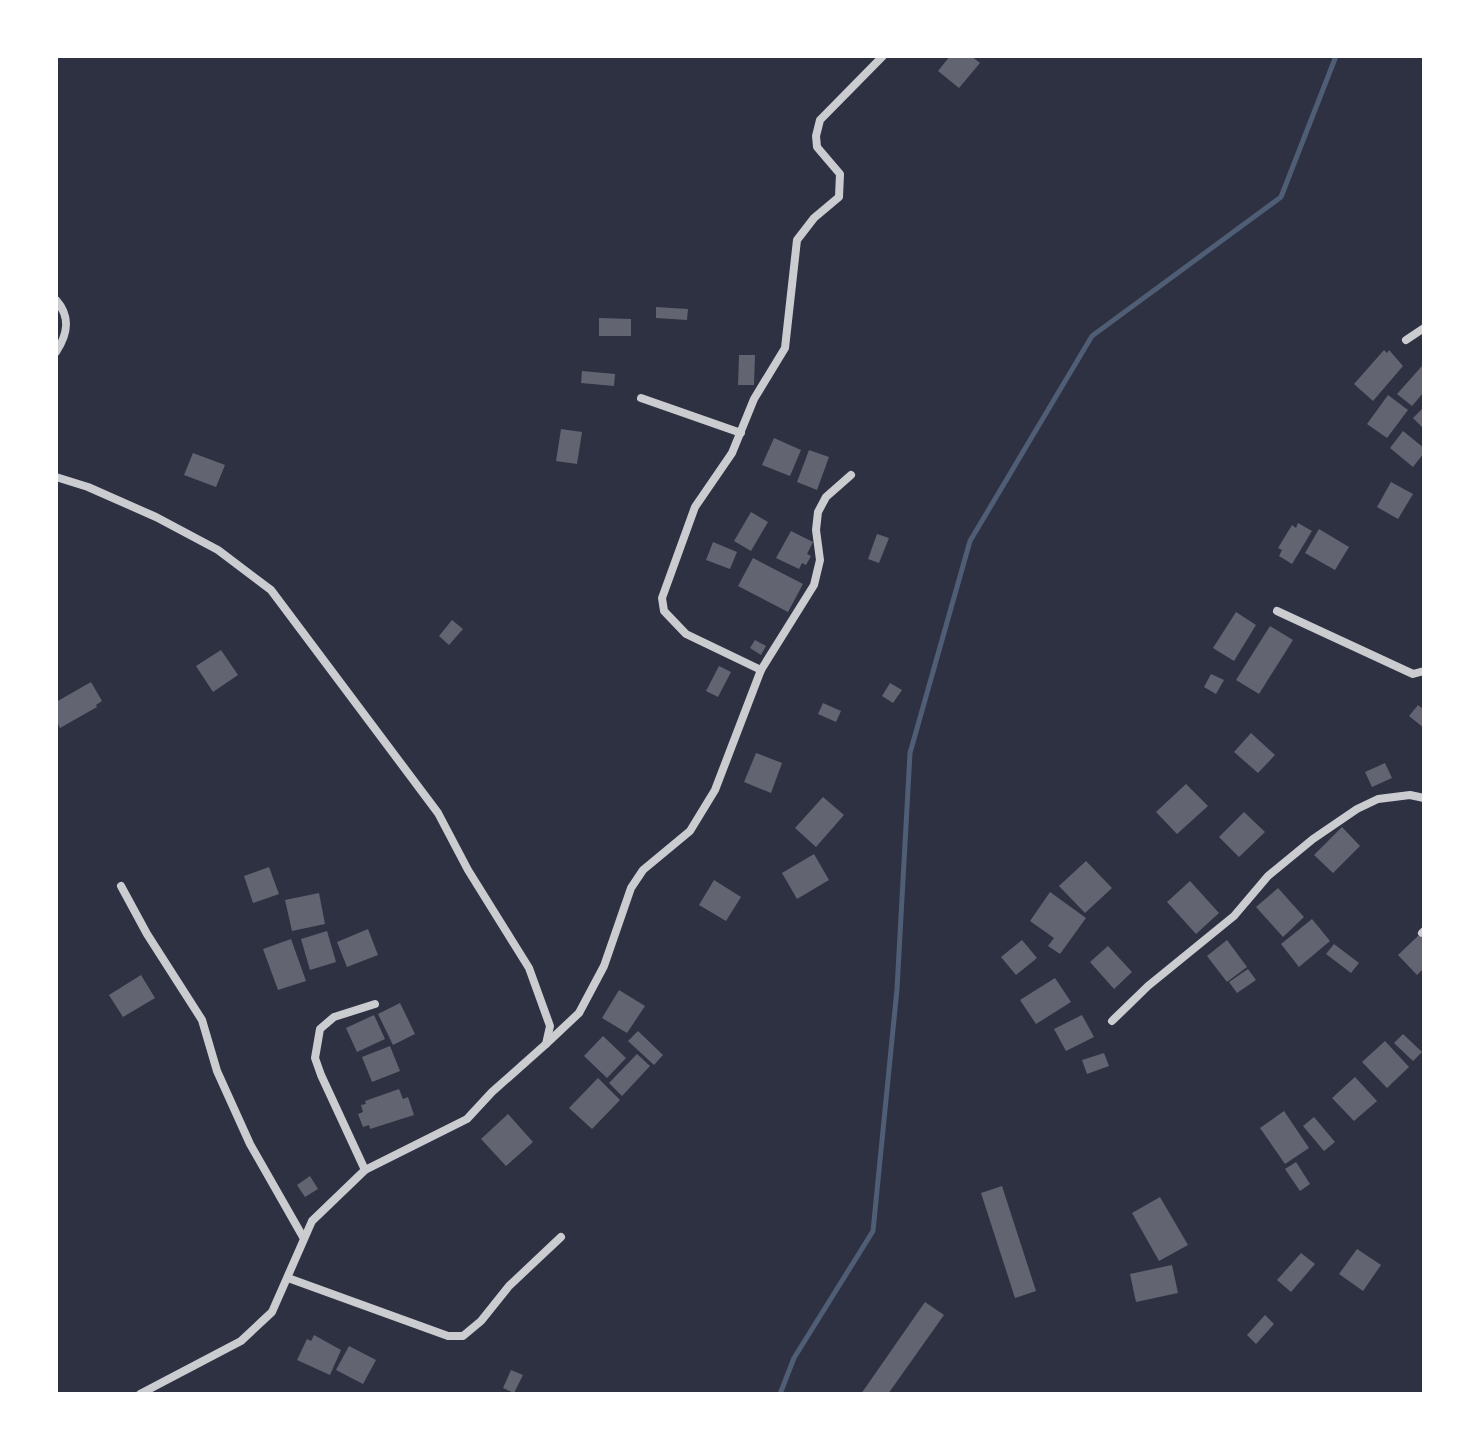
<svg xmlns="http://www.w3.org/2000/svg" width="1480" height="1450" font-family="Inter,sans-serif">
	<style>
		.lines { fill: none; stroke-linecap: round; stroke-linejoin: round }
		.stream { stroke: #4f5d75; stroke-width: 5 }
		.building { fill: #626471 }
		.minor { stroke: #caccd0; stroke-width: 8 }
	</style>
	<rect width="100%" height="100%" fill="#2d3142"/>
	<g class="lines">
		<polyline class="stream" points="780,1394 794,1358 873,1231 897,989 910,753 970,541 1092,336 1281,197 1336,56"/>
	</g>
	<g class="building">
		<polygon points="950,56 971,56 980,63 959,88 938,71"/>
		<polygon points="656,307 688,309 687,320 656,318"/>
		<polygon points="599,318 631,319 631,336 599,336"/>
		<polygon points="1384,350 1387,353 1389,350 1403,366 1373,401 1354,384"/>
		<polygon points="739,355 755,355 754,385 738,385"/>
		<polygon points="1422,366 1424,368 1424,392 1412,406 1397,394"/>
		<polygon points="582,371 615,374 614,386 581,383"/>
		<polygon points="1388,395 1408,410 1387,438 1367,424"/>
		<polygon points="1424,407 1424,429 1413,418"/>
		<polygon points="561,429 582,432 577,464 556,461"/>
		<polygon points="1403,431 1424,448 1424,453 1413,467 1390,448"/>
		<polygon points="774,438 801,450 790,476 762,465"/>
		<polygon points="809,450 829,457 817,490 797,482"/>
		<polygon points="193,453 225,465 216,487 184,475"/>
		<polygon points="1391,482 1413,494 1398,519 1377,507"/>
		<polygon points="751,512 768,522 751,551 734,541"/>
		<polygon points="1298,523 1312,531 1292,564 1279,556 1282,550 1278,548 1292,525 1296,528"/>
		<polygon points="1319,529 1349,547 1335,570 1305,553"/>
		<polygon points="791,531 813,542 807,554 811,556 806,565 802,563 799,569 776,558"/>
		<polygon points="877,534 889,538 879,563 868,559"/>
		<polygon points="713,542 737,552 730,569 706,560"/>
		<polygon points="753,558 803,584 788,612 738,586"/>
		<polygon points="1236,612 1256,625 1234,661 1213,648"/>
		<polygon points="452,620 463,629 449,645 439,636"/>
		<polygon points="1270,626 1293,640 1259,694 1236,680"/>
		<polygon points="755,640 766,646 761,655 750,648"/>
		<polygon points="221,650 238,675 213,692 196,666"/>
		<polygon points="719,666 731,672 718,697 706,691"/>
		<polygon points="1211,674 1224,680 1216,694 1204,687"/>
		<polygon points="91,682 102,701 96,705 97,707 60,728 56,720 56,702"/>
		<polygon points="890,683 902,690 893,703 882,696"/>
		<polygon points="823,703 841,711 836,722 818,714"/>
		<polygon points="1418,705 1424,710 1424,728 1409,716"/>
		<polygon points="1251,733 1275,755 1258,773 1234,752"/>
		<polygon points="756,753 782,763 771,793 744,782"/>
		<polygon points="1385,763 1392,778 1372,787 1365,772"/>
		<polygon points="1186,784 1208,806 1177,834 1156,812"/>
		<polygon points="823,797 844,815 816,847 795,828"/>
		<polygon points="1244,812 1265,832 1239,857 1219,837"/>
		<polygon points="1342,827 1360,846 1333,873 1314,855"/>
		<polygon points="814,854 829,880 797,899 782,873"/>
		<polygon points="1086,861 1112,888 1085,913 1059,886"/>
		<polygon points="269,867 279,894 253,903 244,876"/>
		<polygon points="714,880 741,897 726,921 699,905"/>
		<polygon points="1190,881 1219,913 1196,934 1167,902"/>
		<polygon points="1278,888 1304,917 1283,937 1256,907"/>
		<polygon points="1050,892 1086,918 1060,954 1048,946 1054,938 1030,921"/>
		<polygon points="319,893 325,924 292,931 285,900"/>
		<polygon points="1312,919 1330,941 1299,967 1281,944"/>
		<polygon points="368,929 378,955 347,967 337,942"/>
		<polygon points="327,931 336,962 310,970 301,939"/>
		<polygon points="1419,935 1424,940 1424,968 1417,975 1398,955"/>
		<polygon points="291,939 306,981 278,990 263,949"/>
		<polygon points="1022,940 1037,958 1016,975 1001,957"/>
		<polygon points="1227,940 1247,967 1227,982 1207,956"/>
		<polygon points="1334,944 1359,963 1351,973 1326,954"/>
		<polygon points="1108,946 1132,972 1114,989 1090,962"/>
		<polygon points="1248,969 1256,980 1237,993 1229,982"/>
		<polygon points="141,975 155,998 123,1017 109,995"/>
		<polygon points="1055,978 1071,1002 1036,1024 1020,1000"/>
		<polygon points="619,990 645,1006 627,1033 602,1018"/>
		<polygon points="400,1003 415,1034 393,1045 378,1014"/>
		<polygon points="374,1015 385,1039 357,1052 346,1028"/>
		<polygon points="1082,1015 1094,1037 1066,1051 1054,1029"/>
		<polygon points="638,1031 663,1055 654,1065 628,1041"/>
		<polygon points="1403,1034 1422,1052 1413,1061 1394,1043"/>
		<polygon points="603,1036 626,1058 607,1078 584,1056"/>
		<polygon points="1385,1041 1409,1067 1387,1088 1362,1062"/>
		<polygon points="390,1046 400,1071 372,1082 362,1057"/>
		<polygon points="1104,1053 1109,1066 1087,1074 1082,1060"/>
		<polygon points="637,1054 650,1066 622,1096 609,1083"/>
		<polygon points="1355,1077 1377,1101 1354,1121 1332,1098"/>
		<polygon points="598,1078 620,1100 592,1129 569,1108"/>
		<polygon points="399,1089 403,1099 408,1097 414,1115 370,1129 369,1125 363,1127 358,1114 363,1112 361,1105 366,1104 365,1101"/>
		<polygon points="1284,1111 1309,1148 1285,1164 1260,1128"/>
		<polygon points="508,1114 533,1142 506,1166 481,1139"/>
		<polygon points="1314,1117 1335,1142 1324,1151 1303,1126"/>
		<polygon points="1296,1162 1310,1184 1300,1191 1285,1169"/>
		<polygon points="310,1176 318,1189 305,1197 297,1185"/>
		<polygon points="1002,1186 1036,1291 1015,1298 981,1193"/>
		<polygon points="1160,1197 1188,1245 1159,1261 1132,1213"/>
		<polygon points="1357,1249 1381,1265 1363,1291 1339,1274"/>
		<polygon points="1301,1253 1315,1264 1291,1292 1277,1280"/>
		<polygon points="1172,1265 1178,1293 1136,1302 1130,1274"/>
		<polygon points="925,1302 944,1315 888,1394 861,1394"/>
		<polygon points="1265,1315 1274,1324 1256,1344 1247,1335"/>
		<polygon points="314,1335 341,1350 330,1375 297,1360 307,1339 311,1341"/>
		<polygon points="349,1346 376,1360 363,1384 336,1370"/>
		<polygon points="511,1370 523,1375 514,1393 503,1388"/>
	</g>
	<g class="lines">
		<g class="minor">
			<path d="M56 300C71 317 68 334 56 352"/>
			<polyline points="1406,340 1424,328"/>
			<polyline points="641,398 741,433"/>
			<polyline points="56,477 88,487 156,517 218,550 271,590 438,813 468,870 529,968 550,1026 546,1044 492,1092 467,1119 365,1170 312,1221 272,1312 241,1341 140,1394"/>
			<polyline points="1277,611 1413,674 1424,671"/>
			<polyline points="761,670 686,634 664,611 662,598 695,507 732,453 754,399 785,348 797,240 814,218 839,197 840,174 817,147 816,136 820,120 883,56"/>
			<polyline points="121,886 147,934 202,1020 217,1071 250,1144 303,1237"/>
			<polyline points="1422,933 1424,931"/>
			<polyline points="1112,1021 1148,986 1234,916 1268,876 1313,839 1357,809 1378,799 1410,795 1424,798"/>
			<polyline points="546,1044 579,1013 604,966 631,888 643,870 690,831 715,790 761,670 814,585 820,560 816,530 818,512 826,497 851,475"/>
			<polyline points="365,1170 321,1075 315,1058 320,1029 334,1017 375,1004"/>
			<polyline points="288,1278 448,1336 463,1336 481,1321 509,1286 561,1237"/>
		</g>
	</g>
	<rect width="1480" height="1450" fill="none" stroke="#ffffff" stroke-width="116"/>
</svg>
